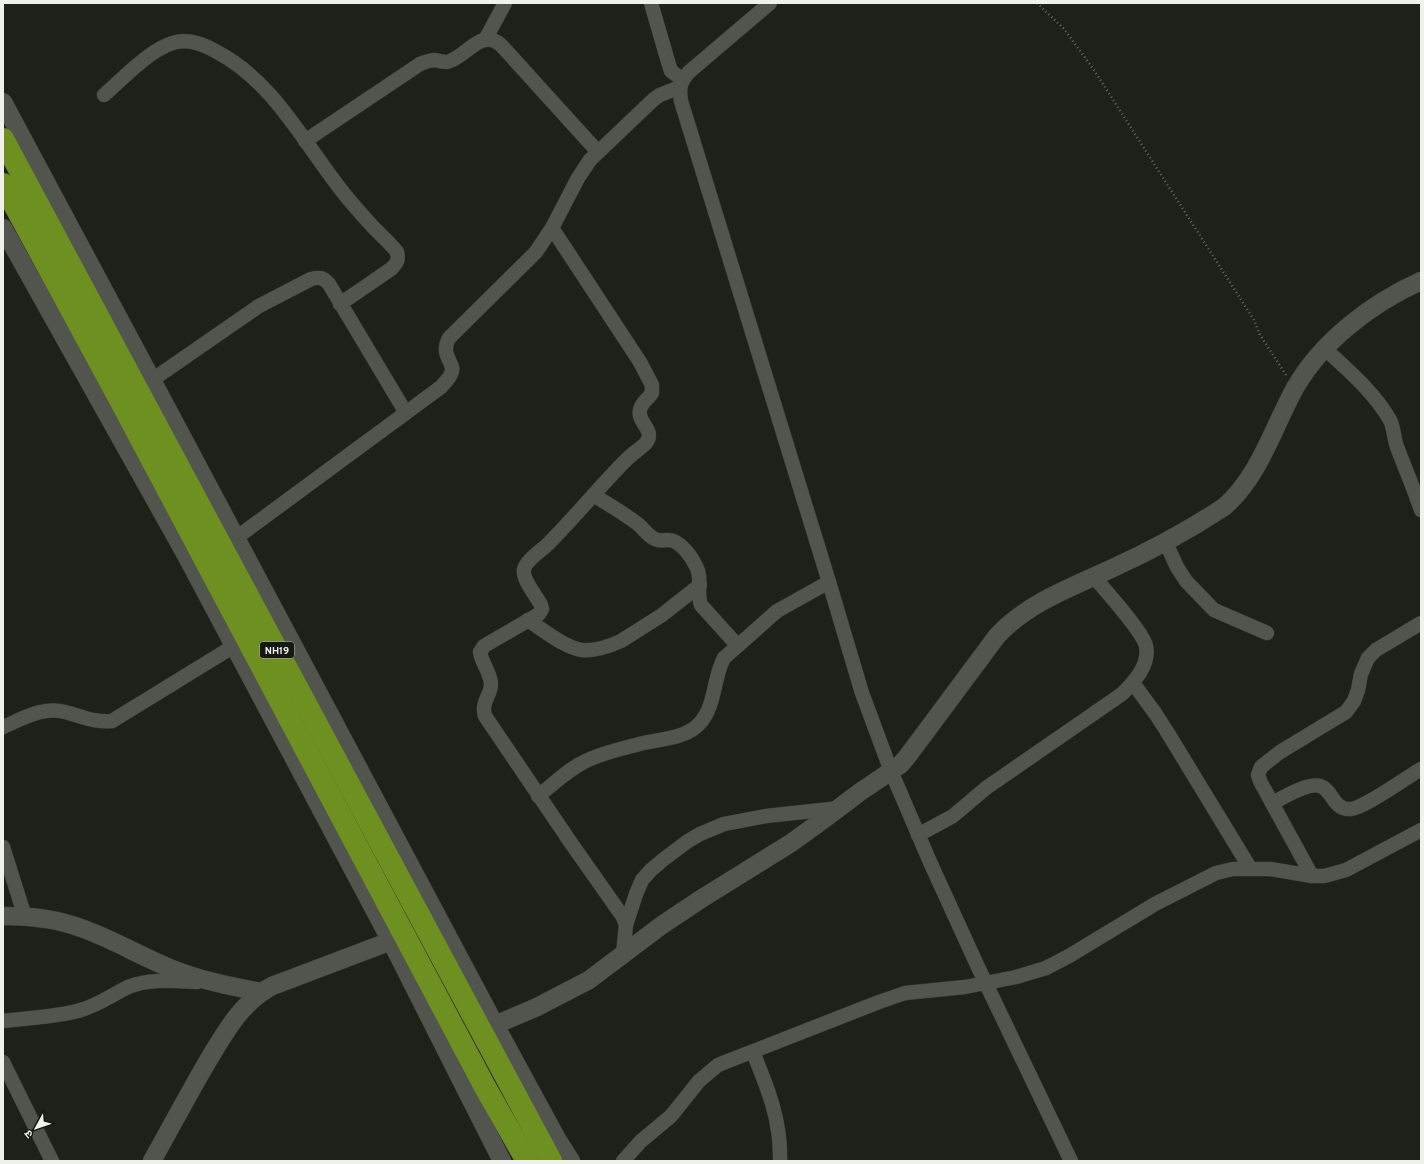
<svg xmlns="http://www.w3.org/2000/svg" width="1424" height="1164" font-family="Overpass,'Noto Sans Devanagari',sans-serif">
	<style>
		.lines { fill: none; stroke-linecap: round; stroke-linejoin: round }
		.minor-casing { stroke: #3b3d38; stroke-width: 15 }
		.tertiary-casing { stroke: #3b3d38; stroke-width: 19 }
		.trunk-casing { stroke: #3b3d38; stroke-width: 23 }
		.path { stroke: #676963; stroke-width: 2.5; stroke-dasharray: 1 3; stroke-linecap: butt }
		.minor { stroke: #52554e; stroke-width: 14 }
		.tertiary { stroke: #52554e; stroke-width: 18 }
		.trunk { stroke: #6e9020; stroke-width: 22 }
		.labels { text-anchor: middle; stroke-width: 3.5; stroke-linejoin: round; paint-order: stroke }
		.shield { fill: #151711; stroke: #aeb0ab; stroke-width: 1 }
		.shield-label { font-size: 10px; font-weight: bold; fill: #eff1ed }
	</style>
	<rect width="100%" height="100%" fill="#1e201a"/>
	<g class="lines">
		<g class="minor-casing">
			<g id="minor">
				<polyline points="651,3 669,65 671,71 683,80"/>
				<path d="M770 3 689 72C680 82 679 88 681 101L829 582 862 693 891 771 930 862 978 967 1071 1161"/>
				<polyline points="485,40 505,3"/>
				<path d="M104 95C124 78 156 42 183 41 195 41 207 46 217 52 273 81 304 143 342 191 352 204 363 216 374 228 382 236 390 243 397 252 399 260 397 263 391 269L340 304"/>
				<path d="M305 141 420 64C425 62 430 60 435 60 439 61 443 62 447 62 466 58 481 27 501 45L598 152"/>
				<path d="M552 228 640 362 652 385V393C648 399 641 403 640 410 637 423 656 430 646 443 640 449 633 453 627 459 600 486 576 516 548 544 542 550 525 561 524 570 522 579 537 597 541 605L542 609 539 614 484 646 480 652C482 664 491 673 491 685 490 697 481 702 485 716L571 843 623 917 626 925 623 954"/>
				<path d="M1324 348C1348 370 1374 392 1390 420 1394 428 1394 439 1397 447 1405 468 1414 489 1421 510"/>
				<path d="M152 380 259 306 311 279C319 277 323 277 329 284L406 413"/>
				<path d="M594 495C607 504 622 512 635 522 642 526 646 534 653 538 659 542 662 540 668 540 680 540 691 556 696 566 703 579 696 592 701 605L737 645"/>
				<path d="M236 538 441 387C444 383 449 379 451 374 457 363 439 357 449 338L536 252 552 228 578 178 590 160 654 99 660 95 680 87"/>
				<polyline points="1165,541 1177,567 1186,581 1214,610 1267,633"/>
				<path d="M528 620C542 629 565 648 582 650 594 651 610 646 621 641L662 615 700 585"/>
				<polyline points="1133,683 1155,713 1166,730 1250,868"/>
				<path d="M3 727C22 719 43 706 65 712 81 716 95 723 112 721L234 646"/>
				<path d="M538 796C554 784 569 768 588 760 605 752 625 748 643 743 662 739 687 738 700 723 716 705 713 678 724 658L777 611 829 582"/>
				<path d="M1272 803C1283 798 1308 782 1320 786 1333 790 1333 810 1350 809 1363 809 1407 777 1421 769"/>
				<path d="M918 835 953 816 986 788 1122 694C1134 682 1150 665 1146 646 1143 632 1105 590 1094 577"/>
				<polyline points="3,847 25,917"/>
				<polyline points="1312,876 1261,783 1258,775 1261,767 1280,752 1346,712 1354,701 1358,690 1361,674 1368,658 1376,650 1421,623"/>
				<polyline points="626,925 636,894 642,880 651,870 664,859 688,841 700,834 724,824 766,816 840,808"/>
				<path d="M3 1021C27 1018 58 1017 81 1010 98 1005 112 995 128 987 150 978 174 981 197 982"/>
				<path d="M753 1052C768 1089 781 1120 780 1161"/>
				<polyline points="3,1062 52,1161"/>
				<polyline points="623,1161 641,1141 671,1116 699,1081 718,1065 728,1061 879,1002 905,993 965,987 1016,977 1046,968 1069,956 1155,904 1216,873 1233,869 1270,869 1312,876 1324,876 1346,870 1421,830"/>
			</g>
		</g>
		<g class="tertiary-casing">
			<g id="tertiary">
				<polyline points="3,102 162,399 495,1025 557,1139 571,1161"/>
				<polyline points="3,228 186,555 391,941 502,1161"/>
				<path d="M3 916C26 916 50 918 72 925 106 935 137 955 170 968 199 980 229 986 261 992"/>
				<path d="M495 1025 537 1007 589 980 662 925 701 899 791 843 827 817 860 792 900 765 907 757 997 636C1028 602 1075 586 1115 567 1152 550 1189 530 1224 507 1259 477 1273 428 1295 388 1322 341 1372 303 1421 281"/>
				<path d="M152 1161C171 1127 189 1093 209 1059 226 1031 242 1002 272 986L391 941"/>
			</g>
		</g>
		<g class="trunk-casing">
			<g id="trunk">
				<polyline points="3,139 551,1161"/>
				<polyline points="3,184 119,398 485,1087 527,1161"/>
			</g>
		</g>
		<polyline class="path" points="1037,3 1064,29 1094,70 1254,320 1260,335 1286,375"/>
		<use href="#minor" class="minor"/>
		<use href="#tertiary" class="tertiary"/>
		<use href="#trunk" class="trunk"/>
	</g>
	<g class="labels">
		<rect class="shield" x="260" y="642" width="34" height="16" rx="3"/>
		<g class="shield-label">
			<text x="277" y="654">NH19</text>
		</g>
	</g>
	<rect width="1424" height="1164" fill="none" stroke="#eff1ed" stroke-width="8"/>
	<g transform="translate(36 1128) rotate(230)" stroke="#151711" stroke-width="3" paint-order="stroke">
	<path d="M0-3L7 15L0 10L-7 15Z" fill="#eff1ed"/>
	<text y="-6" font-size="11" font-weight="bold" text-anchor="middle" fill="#eff1ed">उ</text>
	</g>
</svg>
